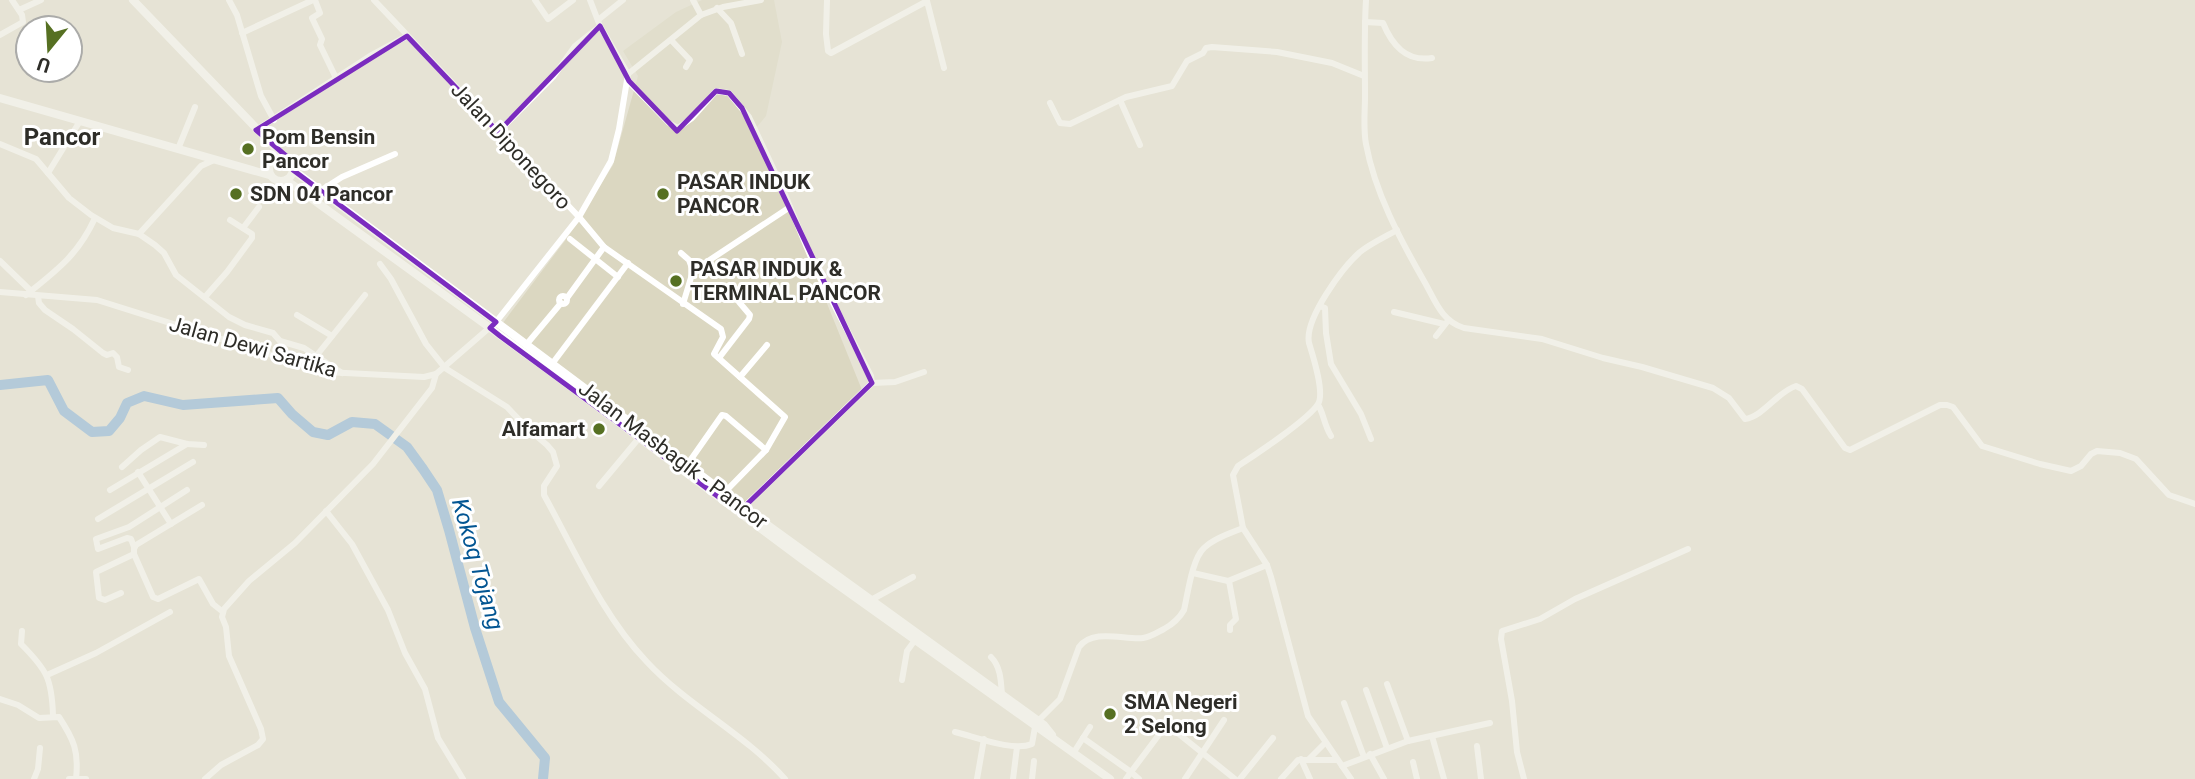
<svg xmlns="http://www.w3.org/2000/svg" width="2195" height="779" font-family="Roboto,sans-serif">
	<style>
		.built { fill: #dbd7c1 }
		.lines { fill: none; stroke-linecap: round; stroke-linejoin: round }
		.river { stroke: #78aadd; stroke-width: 10 }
		.minor { stroke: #fff; stroke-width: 6 }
		.major { stroke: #fff; stroke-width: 8 }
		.marked { fill: none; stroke: #7b2cbf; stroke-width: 5; stroke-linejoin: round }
		.poi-dot { fill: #567022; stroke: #fff; stroke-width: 2.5 }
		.labels { text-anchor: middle; stroke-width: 6; stroke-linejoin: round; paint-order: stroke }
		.poi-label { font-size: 21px; font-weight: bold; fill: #2e2d28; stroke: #fff; text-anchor: start }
		.street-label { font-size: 21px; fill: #2e2d28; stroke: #fff }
		.water-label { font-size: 23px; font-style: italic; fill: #025592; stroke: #fff }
		.quarter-label { font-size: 24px; font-weight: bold; fill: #2e2d28; stroke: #fff }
	</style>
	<rect width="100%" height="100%" fill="#e6e3d5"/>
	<polygon class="built" points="702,0 774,0 782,42 766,116 756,128 862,390 744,505 502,324 567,238 613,165 638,76 623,51 676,12"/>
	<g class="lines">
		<polyline class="river" points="0,385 48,380 64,411 92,432 109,431 120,418 127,403 144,396 183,405 278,398 292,414 313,432 328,435 352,422 375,424 407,447 423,469 437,490 449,530 475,628 499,702 545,758 543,779"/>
		<g class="minor">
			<polyline points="229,0 237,15 261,96 274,120"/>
			<polyline points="315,0 320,13 312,18 322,39 320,45 336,78"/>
			<polyline points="374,0 579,217 604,247 567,298"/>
			<polyline points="535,0 548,19 573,0"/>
			<polyline points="827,0 826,34 828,51 831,53 927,1 944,68"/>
			<path d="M1366 0C1364 32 1365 64 1365 96 1365 112 1363 128 1366 144 1375 193 1400 239 1424 281 1435 300 1441 321 1464 328L1542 339 1603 358 1642 367 1713 388 1729 398 1745 419C1764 416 1777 392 1796 386L1802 389 1845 448 1850 450 1940 405H1947L1953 407 1982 446 2040 464 2071 471 2081 466 2091 454 2097 451 2120 453 2136 459 2169 495 2195 504"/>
			<polyline points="717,8 731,23 742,54"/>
			<polyline points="19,10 41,0"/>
			<polyline points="701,15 723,7 761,0"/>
			<polyline points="598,20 623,0"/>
			<path d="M1365 22 1383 23C1392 45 1406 62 1432 58"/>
			<polyline points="242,33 313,0"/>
			<polyline points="0,35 23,22 22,15 12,0"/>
			<polyline points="671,40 690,60 686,67"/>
			<polyline points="628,74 701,15 693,0"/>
			<polyline points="628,81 669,123 678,128 692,118 716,91 729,93 749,117 781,185 817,272 871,376 872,383"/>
			<polyline points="1120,100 1140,145"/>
			<polyline points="1050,103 1060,123 1070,124 1126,97 1172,86 1187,61 1203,53 1206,48 1212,47 1277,52 1332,63 1364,76"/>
			<polyline points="256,130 370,56 407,36"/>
			<polyline points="498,132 553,77 575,46 600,26"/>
			<polyline points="0,144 36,159 69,198 91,215 113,228 139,234 155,245 164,253 176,275 229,317 245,325 273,333 280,341 304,348 342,373"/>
			<polyline points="178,149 195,107"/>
			<polyline points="48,173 80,121"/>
			<polyline points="320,191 342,177 395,154"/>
			<polyline points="243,228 259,207"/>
			<polyline points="139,234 201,166 214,160"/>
			<polyline points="570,239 618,277"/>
			<polyline points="604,247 721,329 723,337 714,354 785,417 766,450 724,493"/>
			<polyline points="681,253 689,260 693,271 790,207"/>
			<polyline points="0,261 31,291"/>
			<path d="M380 264 391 279 426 344 445 368 507 407 527 428 547 445 553 452 557 466 544 486V495C575 551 602 615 647 662 688 706 745 734 785 779"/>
			<polyline points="0,292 97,300 326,372 424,377 436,374 496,322 579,217 611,161 619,129 628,74 600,26 590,0"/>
			<path d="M26 295C57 270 78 255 95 218"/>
			<circle cx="563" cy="300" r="4"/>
			<polyline points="38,296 39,303 45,310 73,329 103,353 107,355 113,353 117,357 119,367 128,370"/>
			<polyline points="205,297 227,272 252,238 252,234 230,220"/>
			<polyline points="683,304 693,271"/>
			<polyline points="1320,306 1325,308 1326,333 1331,364 1361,414 1371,439"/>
			<polyline points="1394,312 1444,324"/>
			<polyline points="297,315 332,336"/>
			<polyline points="1436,336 1447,322"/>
			<polyline points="526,345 561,303"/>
			<polyline points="317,355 365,295"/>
			<polyline points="719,358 749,319 750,315 739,302"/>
			<polyline points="552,364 628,263"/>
			<polyline points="740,377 767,345"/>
			<polyline points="872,383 895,382 924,372"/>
			<path d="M1318 405C1323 411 1324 425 1331 436"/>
			<polyline points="687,465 722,415 726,416 766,450"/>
			<polyline points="122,467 141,450 160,437 187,444 204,445"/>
			<polyline points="138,472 171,524"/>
			<polyline points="599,486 639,438"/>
			<polyline points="110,490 187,444"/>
			<polyline points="202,505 136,545 134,549 134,554 153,597 158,599 199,579 213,604 223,612"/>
			<polyline points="743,508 872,383"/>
			<polyline points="326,511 352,544 388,610 405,653 425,689 438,738 463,779"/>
			<polyline points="98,519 193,462"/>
			<polyline points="134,547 131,539 127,538 98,549 96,539 129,527 187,490"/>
			<polyline points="1193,573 1228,581 1267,565"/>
			<polyline points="1229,581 1236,619 1230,625 1230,630"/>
			<polyline points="121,593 105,600 99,598 96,572 134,554"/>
			<polyline points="871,600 913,577"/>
			<path d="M22 631 21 644C47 670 52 679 53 716"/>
			<path d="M991 657C1001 667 1001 682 1002 696"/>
			<polyline points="47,675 96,653 170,612"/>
			<polyline points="902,680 907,651 918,636"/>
			<polyline points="1387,684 1408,741"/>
			<polyline points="1366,690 1387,748"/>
			<path d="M0 699 18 705 39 718 59 717C74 740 79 751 76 779"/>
			<polyline points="1344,703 1364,757"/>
			<path d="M1038 721 1060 699 1079 647C1093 628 1124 640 1143 638 1151 637 1158 632 1164 629 1173 624 1179 619 1184 610 1188 593 1192 559 1204 548 1214 538 1231 533 1243 528"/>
			<path d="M955 732C976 737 1013 752 1032 744L1035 727"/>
			<polyline points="1432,736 1444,779"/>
			<polyline points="1083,738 1131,772 1126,779"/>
			<polyline points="1477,746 1481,779"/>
			<polyline points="1074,752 1090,727"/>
			<polyline points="1370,754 1384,779"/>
			<polyline points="1301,759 1310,779"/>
			<polyline points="1309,759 1325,743"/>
			<polyline points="1413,762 1417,779"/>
			<polyline points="1342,766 1408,741 1490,723"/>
			<polyline points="34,779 38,769 40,748"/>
			<polyline points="69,779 86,779"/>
			<polyline points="205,779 221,765 258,745 263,739 261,729 229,656 226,627 222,617 224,609 249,581 295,543 373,464 432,388 436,374"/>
			<polyline points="977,779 984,739"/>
			<polyline points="1013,779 1017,747"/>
			<polyline points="1032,779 1034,761"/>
			<polyline points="1139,779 1131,772 1161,732 1167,728 1175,731 1235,779"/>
			<polyline points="1185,779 1224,720"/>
			<polyline points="1240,779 1273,738"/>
			<polyline points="1281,779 1298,760 1337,760"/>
			<path d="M1351 779 1308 716 1271 577 1267 565 1243 528 1233 475 1238 466C1255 455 1309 419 1318 404 1325 393 1313 356 1309 343 1304 319 1343 267 1360 252 1371 243 1385 237 1397 230"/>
			<polyline points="1524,779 1517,752 1512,701 1501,639 1502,631 1540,619 1575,599 1688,549"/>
		</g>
		<g class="major">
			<polyline points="133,0 284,157"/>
			<polyline points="0,98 269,175"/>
			<circle cx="281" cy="169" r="12"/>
			<polyline points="293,170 769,526 1044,725 1052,735"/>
			<polyline points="286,180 555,375 803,560 1110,779"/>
		</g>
	</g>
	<path d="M0 0H2195V779H0ZM600 26 629 81 677 131 716 91 729 93 742 108 872 383 739 512 500 336 490 328 496 322 293 170 292 161 256 130 407 36 498 132Z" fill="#e6e3d5" fill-opacity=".55" fill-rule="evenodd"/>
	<path class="marked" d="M600 26 629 81 677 131 716 91 729 93 742 108 872 383 739 512 500 336 490 328 496 322 293 170 292 161 256 130 407 36 498 132Z"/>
	<g class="poi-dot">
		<circle cx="248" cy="149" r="7"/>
		<circle cx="236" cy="194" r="7"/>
		<circle cx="663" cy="194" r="7"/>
		<circle cx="676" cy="281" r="7"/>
		<circle cx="599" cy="429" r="7"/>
		<circle cx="1110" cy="714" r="7"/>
	</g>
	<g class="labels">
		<g class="poi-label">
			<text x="262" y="144">Pom Bensin<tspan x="262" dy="24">Pancor</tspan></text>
			<text x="677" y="189">PASAR INDUK<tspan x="677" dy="24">PANCOR</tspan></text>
			<text x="250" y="201">SDN 04 Pancor</text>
			<text x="690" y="276">PASAR INDUK &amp;<tspan x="690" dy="24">TERMINAL PANCOR</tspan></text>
			<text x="585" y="436" text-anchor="end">Alfamart</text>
			<text x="1124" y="709">SMA Negeri<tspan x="1124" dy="24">2 Selong</tspan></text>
		</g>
		<g class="street-label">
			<text transform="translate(511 146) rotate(47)" y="7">Jalan Diponegoro</text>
			<text transform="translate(253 347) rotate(16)" y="7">Jalan Dewi Sartika</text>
			<text transform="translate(673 455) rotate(37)" y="7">Jalan Masbagik - Pancor</text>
		</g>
		<g class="water-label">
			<text transform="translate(478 564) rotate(74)" y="8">Kokoq Tojang</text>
		</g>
		<g class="quarter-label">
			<text x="62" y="145">Pancor</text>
		</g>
	</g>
	<g transform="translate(49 49) rotate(198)"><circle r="33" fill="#ffffff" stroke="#ababa9" stroke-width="2"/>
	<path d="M0-5L12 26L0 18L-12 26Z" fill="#567022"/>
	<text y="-10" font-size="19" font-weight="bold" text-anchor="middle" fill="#2e2d28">U</text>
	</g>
</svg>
